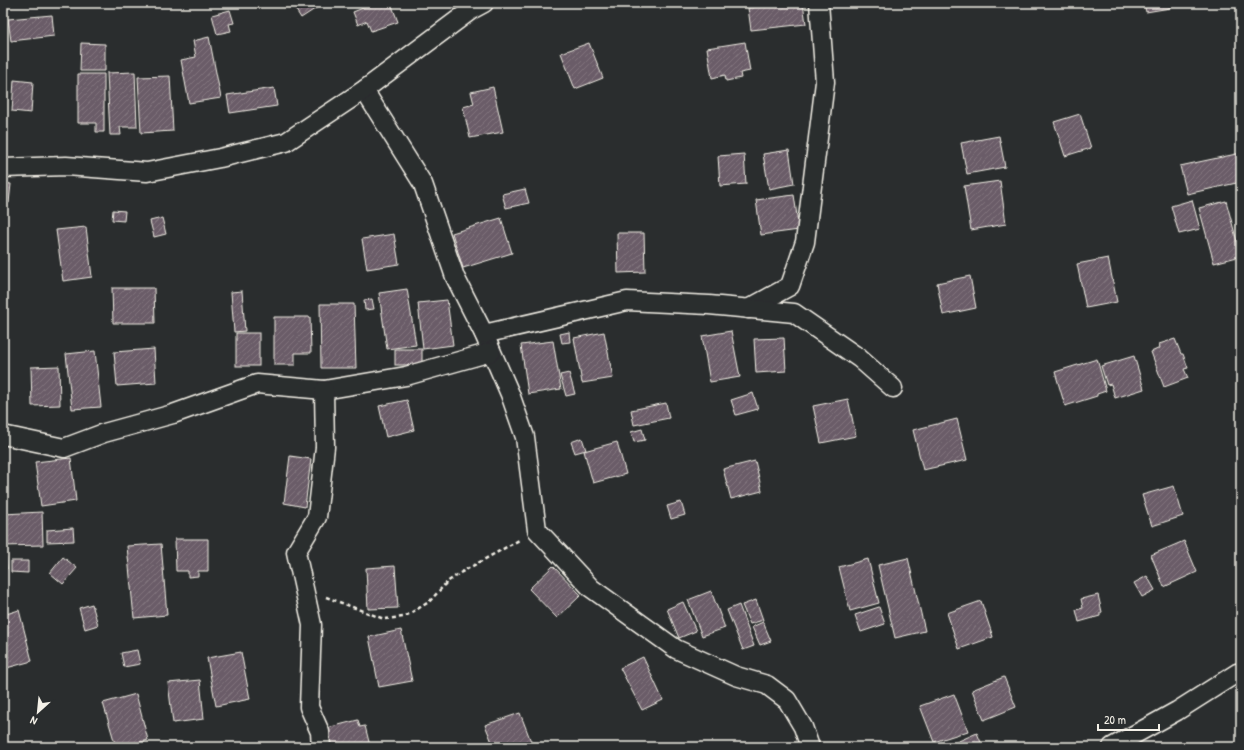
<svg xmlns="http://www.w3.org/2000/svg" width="1244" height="750" font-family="'Patrick Hand',sans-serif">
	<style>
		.building { fill: url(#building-hatch); stroke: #f4f1e8 }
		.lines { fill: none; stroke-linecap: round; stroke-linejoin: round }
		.street-casing { stroke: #f4f1e8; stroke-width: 21 }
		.path { stroke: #f4f1e8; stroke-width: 2.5; stroke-dasharray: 4 3; stroke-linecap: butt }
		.street { stroke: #2a2d2e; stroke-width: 18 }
	</style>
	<defs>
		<pattern id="building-hatch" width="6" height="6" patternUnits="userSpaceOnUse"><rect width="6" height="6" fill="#6b5c67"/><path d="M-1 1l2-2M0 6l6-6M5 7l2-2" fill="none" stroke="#81747d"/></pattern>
	</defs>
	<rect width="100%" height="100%" fill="#2a2d2e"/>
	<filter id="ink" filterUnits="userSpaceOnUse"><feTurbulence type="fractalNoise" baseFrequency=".025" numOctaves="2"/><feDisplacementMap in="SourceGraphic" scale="8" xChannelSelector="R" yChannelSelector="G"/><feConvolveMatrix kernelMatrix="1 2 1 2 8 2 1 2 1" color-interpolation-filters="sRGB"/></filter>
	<g filter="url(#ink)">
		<g class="building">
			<polygon points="300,3 324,3 301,18 294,7"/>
			<polygon points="361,3 391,3 398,22 371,31 367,21 358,25 353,12 363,8"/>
			<polygon points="773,3 803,3 806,24 751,30 748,8 773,5"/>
			<polygon points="1144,3 1169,3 1170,8 1146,12"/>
			<polygon points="230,10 234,23 229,24 231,31 217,34 212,15"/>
			<polygon points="52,15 54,36 11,41 8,19"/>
			<polygon points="209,37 221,98 189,103 181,60 196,57 193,41"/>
			<polygon points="745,42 750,71 740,73 741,78 726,81 725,75 712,78 707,48"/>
			<polygon points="81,43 105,44 105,71 80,71"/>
			<polygon points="589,43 603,78 575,89 561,53"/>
			<polygon points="135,72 137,127 120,127 121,135 110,135 107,73"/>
			<polygon points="78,74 104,74 104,132 96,132 96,123 78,123"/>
			<polygon points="170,76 173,131 141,133 138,77"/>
			<polygon points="14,80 33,82 31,113 12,111"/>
			<polygon points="493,87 503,132 470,138 463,107 474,104 471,92"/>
			<polygon points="274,88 277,106 230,113 227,95"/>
			<polygon points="1080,114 1091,148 1065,156 1054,122"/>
			<polygon points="999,136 1005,167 967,174 961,143"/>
			<polygon points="789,150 794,184 769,189 763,154"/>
			<polygon points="1241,153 1241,182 1187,194 1180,166"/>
			<polygon points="744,154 746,184 720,186 718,156"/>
			<polygon points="1000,181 1006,224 971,230 964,186"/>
			<polygon points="3,183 11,184 9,203 3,202"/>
			<polygon points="525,189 529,203 506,208 502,194"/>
			<polygon points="794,195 799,230 761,235 756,200"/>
			<polygon points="1192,200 1200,229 1179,234 1171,206"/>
			<polygon points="1226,201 1241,256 1214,263 1199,208"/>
			<polygon points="113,210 125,211 124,221 112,220"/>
			<polygon points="1238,210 1241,210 1241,224"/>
			<polygon points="162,218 166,234 154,237 150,221"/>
			<polygon points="501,218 512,253 463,268 452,233"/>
			<polygon points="86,227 92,277 63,281 56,230"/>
			<polygon points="617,233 644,233 645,272 618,273"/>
			<polygon points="394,234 399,264 367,269 362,239"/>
			<polygon points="1108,258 1117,302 1086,308 1077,264"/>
			<polygon points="970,276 976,308 943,315 937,283"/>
			<polygon points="112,288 154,288 155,323 113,323"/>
			<polygon points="407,289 416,345 387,349 379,293"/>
			<polygon points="242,291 245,331 234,332 231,292"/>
			<polygon points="372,299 374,309 365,310 364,300"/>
			<polygon points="447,300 453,345 423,349 418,303"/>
			<polygon points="320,304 354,304 356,368 321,368"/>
			<polygon points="274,317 310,317 311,353 295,353 295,365 274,365"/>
			<polygon points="731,331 740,377 710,382 702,336"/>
			<polygon points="569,332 570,342 562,343 560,334"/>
			<polygon points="604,332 613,378 582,383 574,338"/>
			<rect x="236" y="333" width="23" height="33"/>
			<polygon points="784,338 786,371 756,373 754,339"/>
			<polygon points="1175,339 1181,354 1183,354 1188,368 1184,369 1188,378 1164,387 1151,352 1160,348 1159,344"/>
			<polygon points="553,341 561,389 528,394 521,345"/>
			<polygon points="154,349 156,383 117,386 114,352"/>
			<rect x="395" y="349" width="27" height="16"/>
			<polygon points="95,351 101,407 72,409 66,354"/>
			<polygon points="1134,356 1144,389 1115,398 1111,384 1107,385 1101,366"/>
			<polygon points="1097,359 1106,391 1097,394 1097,396 1065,406 1055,372"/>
			<polygon points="59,366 60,405 32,406 31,367"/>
			<polygon points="569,373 575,394 566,396 560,375"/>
			<polygon points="753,393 758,409 736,415 731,400"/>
			<polygon points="848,399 856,436 821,443 813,406"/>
			<polygon points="407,400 414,430 386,437 379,406"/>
			<polygon points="666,403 669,418 634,425 631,410"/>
			<polygon points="957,419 967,460 923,470 913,430"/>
			<polygon points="642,429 645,440 634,442 631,432"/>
			<polygon points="582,438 586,450 575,453 571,442"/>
			<polygon points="617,442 626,474 593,483 584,451"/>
			<polygon points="290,456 311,459 305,507 284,503"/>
			<polygon points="71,458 76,501 41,506 35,462"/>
			<polygon points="755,461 762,491 731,499 723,469"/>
			<polygon points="1174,486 1183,516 1152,526 1142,495"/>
			<polygon points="681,502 685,515 671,519 667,506"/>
			<polygon points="42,512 43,545 3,546 3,514"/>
			<polygon points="73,528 74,541 47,542 47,530"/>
			<polygon points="175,539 208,539 208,571 198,571 198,576 188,577 188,571 176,571"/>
			<polygon points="1184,541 1197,572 1164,587 1151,555"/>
			<polygon points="161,544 167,615 134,618 127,546"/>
			<polygon points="3,557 6,557 7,569 3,570"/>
			<polygon points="63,557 77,568 63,584 50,573"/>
			<polygon points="908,558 925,631 895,638 878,565"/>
			<polygon points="868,559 879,603 850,611 839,567"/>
			<polygon points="11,561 28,561 28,573 11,572"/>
			<polygon points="395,566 398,608 368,609 366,568"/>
			<polygon points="553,566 581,595 557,618 529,589"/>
			<polygon points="1147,576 1155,590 1142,597 1134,583"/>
			<polygon points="711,591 725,628 702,636 688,600"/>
			<polygon points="1098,595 1102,612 1100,613 1100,616 1079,622 1076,610 1083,608 1081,599"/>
			<polygon points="756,600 763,620 750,624 742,605"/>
			<polygon points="981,601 993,637 959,649 947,613"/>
			<polygon points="683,602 696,631 679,638 667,609"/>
			<polygon points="92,604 98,625 85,629 79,608"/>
			<polygon points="739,605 754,646 743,650 727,610"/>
			<polygon points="879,607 885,624 861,632 855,615"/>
			<polygon points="19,610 32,661 3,669 3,615"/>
			<polygon points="763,622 771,641 760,645 752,627"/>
			<polygon points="401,630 412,681 379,687 369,637"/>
			<polygon points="137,650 140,664 124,667 121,653"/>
			<polygon points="241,652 250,699 216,706 207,658"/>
			<polygon points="643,657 663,700 642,710 620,668"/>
			<polygon points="1004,677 1016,707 984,720 972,690"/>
			<polygon points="200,680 204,719 173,723 168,683"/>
			<polygon points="136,694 148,740 124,747 116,747 103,703"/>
			<polygon points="954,694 968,731 934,742 920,706"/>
			<polygon points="520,713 532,744 524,747 494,747 485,725"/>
			<polygon points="358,720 360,727 365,726 370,746 365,747 328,747 323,729"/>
			<polygon points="977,733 983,747 945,747"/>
		</g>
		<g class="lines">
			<g class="street-casing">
				<g id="street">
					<polyline points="364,90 423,184 455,277 484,334 510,394 525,437 537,530 591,588 676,649 736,676 767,685 787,700 803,727 810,747"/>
					<polyline points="3,168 66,166 147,172 220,158 286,142 364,90 471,10 484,3"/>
					<polyline points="748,309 790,286 805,242 825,82 819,3"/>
					<polyline points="484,334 627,301 709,305 794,313 859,358 893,388"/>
					<polyline points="3,435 64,448 104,433 173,414 257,384 324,390 406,376 491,352"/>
					<polyline points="321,747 320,732 309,707 312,625 296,552 317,517 325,447 324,390"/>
					<polyline points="1112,747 1177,711 1237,673 1241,672"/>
				</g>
			</g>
			<polyline class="path" points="326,597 384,619 404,617 429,602 447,582 460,573 521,539"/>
			<use href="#street" class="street"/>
		</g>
	</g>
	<rect width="1244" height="750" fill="none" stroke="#2a2d2e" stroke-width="16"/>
	<rect x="8" y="8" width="1228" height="734" fill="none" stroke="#f4f1e8" stroke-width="1.5" filter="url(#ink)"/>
	<g transform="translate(38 712) rotate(207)" stroke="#2a2d2e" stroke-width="3" paint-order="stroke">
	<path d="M0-3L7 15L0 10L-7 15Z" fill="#f4f1e8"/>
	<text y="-6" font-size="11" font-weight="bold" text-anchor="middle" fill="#f4f1e8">N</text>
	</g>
	<path d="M1098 724v6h61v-6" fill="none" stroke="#f4f1e8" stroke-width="2"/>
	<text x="1104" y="724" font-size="12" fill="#f4f1e8" stroke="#2a2d2e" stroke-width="3" paint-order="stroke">20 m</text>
</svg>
